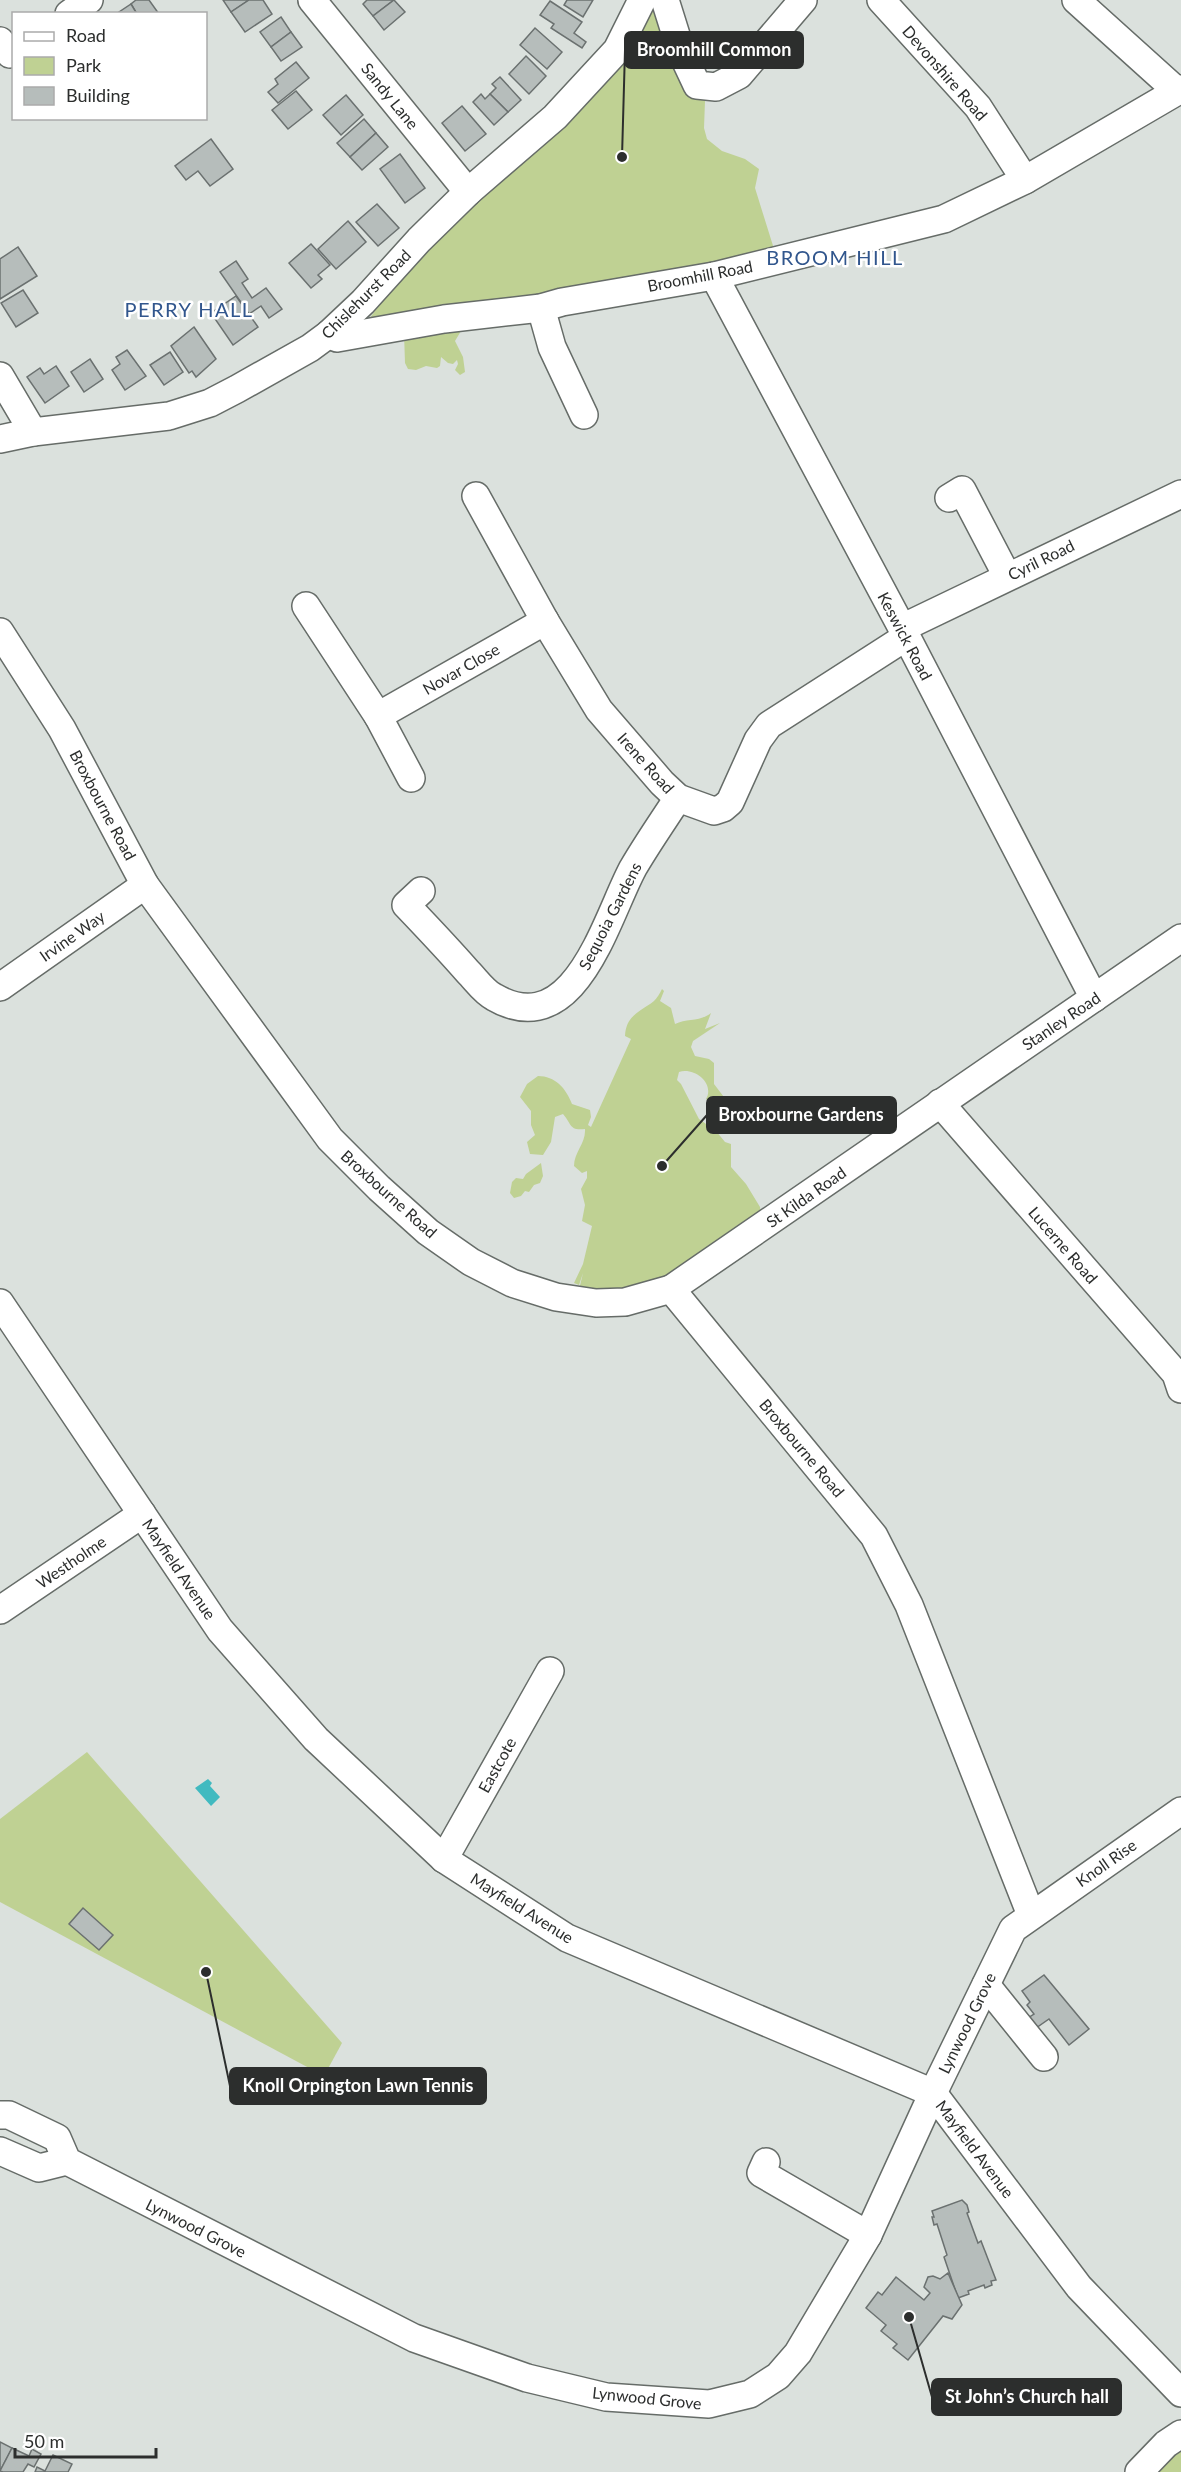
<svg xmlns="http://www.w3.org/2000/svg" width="1181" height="2472" font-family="Lato,sans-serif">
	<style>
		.green { fill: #bfd193 }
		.water { fill: #41bac0 }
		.building { fill: #b6bdbb; stroke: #6b7170; stroke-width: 1.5 }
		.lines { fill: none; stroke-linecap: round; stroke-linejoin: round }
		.minor-casing { stroke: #666c68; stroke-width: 30 }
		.minor { stroke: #fff; stroke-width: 27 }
		.labels { text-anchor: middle; stroke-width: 5; stroke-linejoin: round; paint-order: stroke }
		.street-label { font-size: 16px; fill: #2c2e2d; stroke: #fff }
		.quarter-label { font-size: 20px; letter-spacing: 1.5px; fill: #31568d; stroke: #fff }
		.leader { fill: none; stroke: #2c2e2d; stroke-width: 2 }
		.callout-dot { fill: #2c2e2d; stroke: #fff; stroke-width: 2 }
		.callout { fill: #2c2e2d; stroke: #2c2e2d; stroke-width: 2 }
		.callout-label { font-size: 18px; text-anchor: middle; font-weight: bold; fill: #fff }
	</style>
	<rect width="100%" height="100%" fill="#dbe1dd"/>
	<g class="green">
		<polygon points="650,5 656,9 662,45 670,63 694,90 695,95 705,101 704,128 707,139 722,151 745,159 759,169 755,188 774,249 655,275 457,329 461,331 455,341 463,357 465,372 460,375 455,370 458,364 457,360 453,364 448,363 441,357 440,366 437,368 426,366 416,370 408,369 405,363 404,333 367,322 380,304 380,300 365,320 359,318 474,189"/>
		<path d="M662 989 664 991 660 1001 671 1008 675 1024C687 1018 700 1022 711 1013L705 1029 720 1023 693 1041 691 1047 695 1056 709 1059 714 1063V1084L730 1105 718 1097 713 1105 706 1099C715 1084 695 1067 679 1072L677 1080 681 1084 699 1119 716 1131 725 1142 731 1144V1167L746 1184 760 1207 761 1218 650 1287 578 1294 583 1273 579 1285 574 1283 583 1264 592 1226 582 1221 585 1205 581 1189 587 1178V1171L582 1173 574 1166C574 1152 586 1143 585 1129 569 1131 572 1124 563 1114L555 1117 551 1142 543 1155 530 1154 527 1142 535 1135 531 1125V1111L520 1097 527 1084 538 1076C555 1076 566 1088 572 1104L590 1110 591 1117 588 1125 591 1127 631 1039 625 1036C626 1015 640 1012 654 1001 657 998 660 993 662 989Z"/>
		<polygon points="541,1163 543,1176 540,1183 534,1185 529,1192 525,1191 521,1196 514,1198 510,1193 512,1182 516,1178 523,1179 526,1174"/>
		<polygon points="87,1752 342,2043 324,2076 0,1902 0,1819"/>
		<polygon points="1181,2440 1181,2472 1145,2472"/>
	</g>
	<polygon class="water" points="208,1779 212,1783 210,1786 220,1797 211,1806 195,1788"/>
	<g class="building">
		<polygon points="136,0 149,0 159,14 137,14 131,4"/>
		<polygon points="223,0 249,0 231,12"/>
		<polygon points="249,0 263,0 272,14 245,32 231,12"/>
		<polygon points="367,0 394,0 373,16 363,4"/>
		<polygon points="394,0 405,12 384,30 373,16"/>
		<polygon points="567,0 593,0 583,17 564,5"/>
		<polygon points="550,1 582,22 574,33 586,42 582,48 551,28 554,24 540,15"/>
		<polygon points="131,4 137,14 116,14"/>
		<polygon points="281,17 291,32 271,47 260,32"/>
		<polygon points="535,28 562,52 547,69 520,45"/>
		<polygon points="291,32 302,47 281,61 271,47"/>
		<polygon points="526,56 546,76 529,94 509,74"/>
		<polygon points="296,62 309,78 278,103 268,92 278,84 275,79"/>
		<polygon points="500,77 521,100 508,112 490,94 496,88 492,84"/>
		<polygon points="296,91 312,110 288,129 272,110"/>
		<polygon points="481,94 485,99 490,94 508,112 494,125 473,102"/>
		<polygon points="346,95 363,115 341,135 323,115"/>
		<polygon points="462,106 486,134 465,151 442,123"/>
		<polygon points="364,119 376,133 350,157 337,143"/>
		<polygon points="376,133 388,147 362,170 350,157"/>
		<polygon points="211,139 233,169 210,186 198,171 186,180 175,166"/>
		<polygon points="400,154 425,188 405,203 380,169"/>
		<polygon points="377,204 399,228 378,246 356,222"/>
		<polygon points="348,221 366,242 336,269 318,249"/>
		<polygon points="311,244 330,265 318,275 322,279 311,288 289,263"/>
		<polygon points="18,247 37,276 0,299 0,259"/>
		<polygon points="236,261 248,279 242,283 252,298 266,288 282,309 269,318 261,306 249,314 220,272"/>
		<polygon points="23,290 38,313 16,327 1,303"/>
		<polygon points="236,296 258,327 233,345 211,313"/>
		<polygon points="194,327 216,359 196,377 192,371 189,373 171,346"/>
		<polygon points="127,350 146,376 125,390 112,370 120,364 116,357"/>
		<polygon points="170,352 183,372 164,385 150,365"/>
		<polygon points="90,359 103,379 84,392 71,372"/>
		<polygon points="56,366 69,386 45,403 27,377 40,368 44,374"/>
		<polygon points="83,1908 113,1935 99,1950 69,1924"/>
		<polygon points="1044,1975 1089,2029 1069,2045 1049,2019 1036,2028 1028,2018 1034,2014 1027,2005 1030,2002 1022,1991"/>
		<polygon points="962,2200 967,2205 969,2212 967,2213 978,2243 981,2241 996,2280 991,2281 992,2285 985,2288 984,2285 968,2291 969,2294 958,2298 944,2257 947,2255 937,2224 934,2225 932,2217 934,2217 932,2211"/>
		<polygon points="948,2273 962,2305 952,2319 943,2316 908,2360 893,2348 897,2344 881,2331 886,2325 866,2308 878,2292 882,2295 896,2277 924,2300 930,2293 924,2287 928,2277 933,2276 940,2279"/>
		<polygon points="0,2442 12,2448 0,2471"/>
		<polygon points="12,2448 29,2456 32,2449 41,2454 34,2467 28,2464 23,2472 3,2472 0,2471"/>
		<polygon points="53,2455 72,2464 68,2472 35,2472 37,2467 45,2471"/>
	</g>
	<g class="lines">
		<g class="minor-casing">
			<g id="minor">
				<polyline points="312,0 468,192"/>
				<polyline points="665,0 681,51 697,85 716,87 739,75 803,0"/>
				<polyline points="881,0 978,107 1025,180"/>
				<polyline points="1076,0 1177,91"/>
				<polyline points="69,14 89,0"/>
				<polyline points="0,41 10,54 14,51"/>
				<polyline points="714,276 902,628 1094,998"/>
				<polyline points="541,308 552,347 584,415"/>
				<polyline points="329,334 337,338 444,319 541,308 562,302 714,276 944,219 1025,180 1181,89"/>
				<polyline points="0,376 33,432"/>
				<polyline points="0,439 33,432 169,416 210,403 237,389 310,348 329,334 363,302 419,240 468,192 555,117 617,50 642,0"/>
				<polyline points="476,496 545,621 599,710 662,783 678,798 714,811 723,808 730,802 758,740 769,725 906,637"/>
				<polyline points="949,498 962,490 1007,576"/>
				<polyline points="306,606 378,716 545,621"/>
				<polyline points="902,628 1181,494"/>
				<polyline points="0,632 62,729 145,885 330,1139 379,1188 428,1232 471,1262 512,1283 556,1297 596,1303 625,1302 671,1289 874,1536 909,1605 1031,1915"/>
				<polyline points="378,716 411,778"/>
				<path d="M421 891 406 905C427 927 448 949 468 972 476 980 484 992 494 997 575 1044 606 918 633 868 647 844 663 821 678 798"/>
				<polyline points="0,987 145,885"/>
				<polyline points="940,1103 1176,1374 1181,1389"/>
				<polyline points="671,1289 1181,938"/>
				<polyline points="0,1303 220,1630 316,1739 444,1859 567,1938 933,2093 1079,2287 1181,2393"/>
				<polyline points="0,1610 142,1514"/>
				<polyline points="444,1859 550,1671"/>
				<polyline points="986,1985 1044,2057"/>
				<polyline points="0,2115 9,2115 57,2138 67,2161 414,2338 527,2378 606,2397 709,2404 750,2394 778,2376 798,2353 868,2235 933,2093 1013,1929 1181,1811"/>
				<polyline points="0,2151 39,2168 67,2161"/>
				<polyline points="766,2162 761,2173 868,2235"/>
				<polyline points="1139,2472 1166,2444 1181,2434"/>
			</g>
		</g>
		<use href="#minor" class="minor"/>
	</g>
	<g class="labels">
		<g class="street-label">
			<text transform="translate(945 73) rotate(49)" y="6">Devonshire Road</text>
			<text transform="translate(390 96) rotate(51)" y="6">Sandy Lane</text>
			<text transform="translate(700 276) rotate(-11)" y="6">Broomhill Road</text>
			<text transform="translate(366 294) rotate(-45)" y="6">Chislehurst Road</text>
			<text transform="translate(1041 560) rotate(-26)" y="6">Cyril Road</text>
			<text transform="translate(905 636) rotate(62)" y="6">Keswick Road</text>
			<text transform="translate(461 669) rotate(-30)" y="6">Novar Close</text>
			<text transform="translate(646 763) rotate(48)" y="6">Irene Road</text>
			<text transform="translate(103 805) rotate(62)" y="6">Broxbourne Road</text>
			<text transform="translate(610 916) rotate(-63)" y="6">Sequoia Gardens</text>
			<text transform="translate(72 936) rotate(-35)" y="6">Irvine Way</text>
			<text transform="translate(1061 1021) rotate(-34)" y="6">Stanley Road</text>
			<text transform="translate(389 1194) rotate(42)" y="6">Broxbourne Road</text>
			<text transform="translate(806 1197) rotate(-35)" y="6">St Kilda Road</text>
			<text transform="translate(1063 1245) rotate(49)" y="6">Lucerne Road</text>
			<text transform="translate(802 1448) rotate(50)" y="6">Broxbourne Road</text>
			<text transform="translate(71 1562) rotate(-34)" y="6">Westholme</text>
			<text transform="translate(179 1569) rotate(56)" y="6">Mayfield Avenue</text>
			<text transform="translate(497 1765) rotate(-61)" y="6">Eastcote</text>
			<text transform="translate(1106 1863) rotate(-35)" y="6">Knoll Rise</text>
			<text transform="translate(522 1908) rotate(32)" y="6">Mayfield Avenue</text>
			<text transform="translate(967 2023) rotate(-64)" y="6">Lynwood Grove</text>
			<text transform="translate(975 2149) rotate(53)" y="6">Mayfield Avenue</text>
			<text transform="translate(196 2228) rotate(27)" y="6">Lynwood Grove</text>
			<text transform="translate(647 2398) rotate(6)" y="6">Lynwood Grove</text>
		</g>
		<g class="quarter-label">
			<text x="835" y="265">BROOM HILL</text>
			<text x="189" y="317">PERRY HALL</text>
		</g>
	</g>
	<path class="leader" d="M622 157L625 50M662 1166L707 1115M206 1972L230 2086M909 2317L932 2397"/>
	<g class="callout-dot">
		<circle cx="622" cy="157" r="6"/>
		<circle cx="662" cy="1166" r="6"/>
		<circle cx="206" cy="1972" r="6"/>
		<circle cx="909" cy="2317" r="6"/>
	</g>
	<g class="callout">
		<rect x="625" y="32" width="178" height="36" rx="6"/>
		<rect x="707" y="1097" width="189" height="36" rx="6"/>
		<rect x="230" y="2068" width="256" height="36" rx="6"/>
		<rect x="932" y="2379" width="189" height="36" rx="6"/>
	</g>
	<g class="callout-label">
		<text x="714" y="56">Broomhill Common</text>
		<text x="801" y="1121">Broxbourne Gardens</text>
		<text x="358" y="2092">Knoll Orpington Lawn Tennis</text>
		<text x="1027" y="2403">St John’s Church hall</text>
	</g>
	<rect x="12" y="12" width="195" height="108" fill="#ffffff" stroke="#ababab" stroke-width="1.5"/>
	<rect x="24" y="32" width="30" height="9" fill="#ffffff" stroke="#ababab" stroke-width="1.5"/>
	<text x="66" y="42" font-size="18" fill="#2c2e2d">Road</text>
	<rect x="24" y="57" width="30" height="18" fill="#bfd193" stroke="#ababab" stroke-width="1.5"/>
	<text x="66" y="72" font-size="18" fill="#2c2e2d">Park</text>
	<rect x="24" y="87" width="30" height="18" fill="#b6bdbb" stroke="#ababab" stroke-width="1.5"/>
	<text x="66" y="102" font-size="18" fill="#2c2e2d">Building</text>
	<path d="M15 2448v9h141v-9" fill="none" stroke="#2c2e2d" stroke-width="3"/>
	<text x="24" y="2448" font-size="18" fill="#2c2e2d" stroke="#ffffff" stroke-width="4.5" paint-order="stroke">50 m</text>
</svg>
